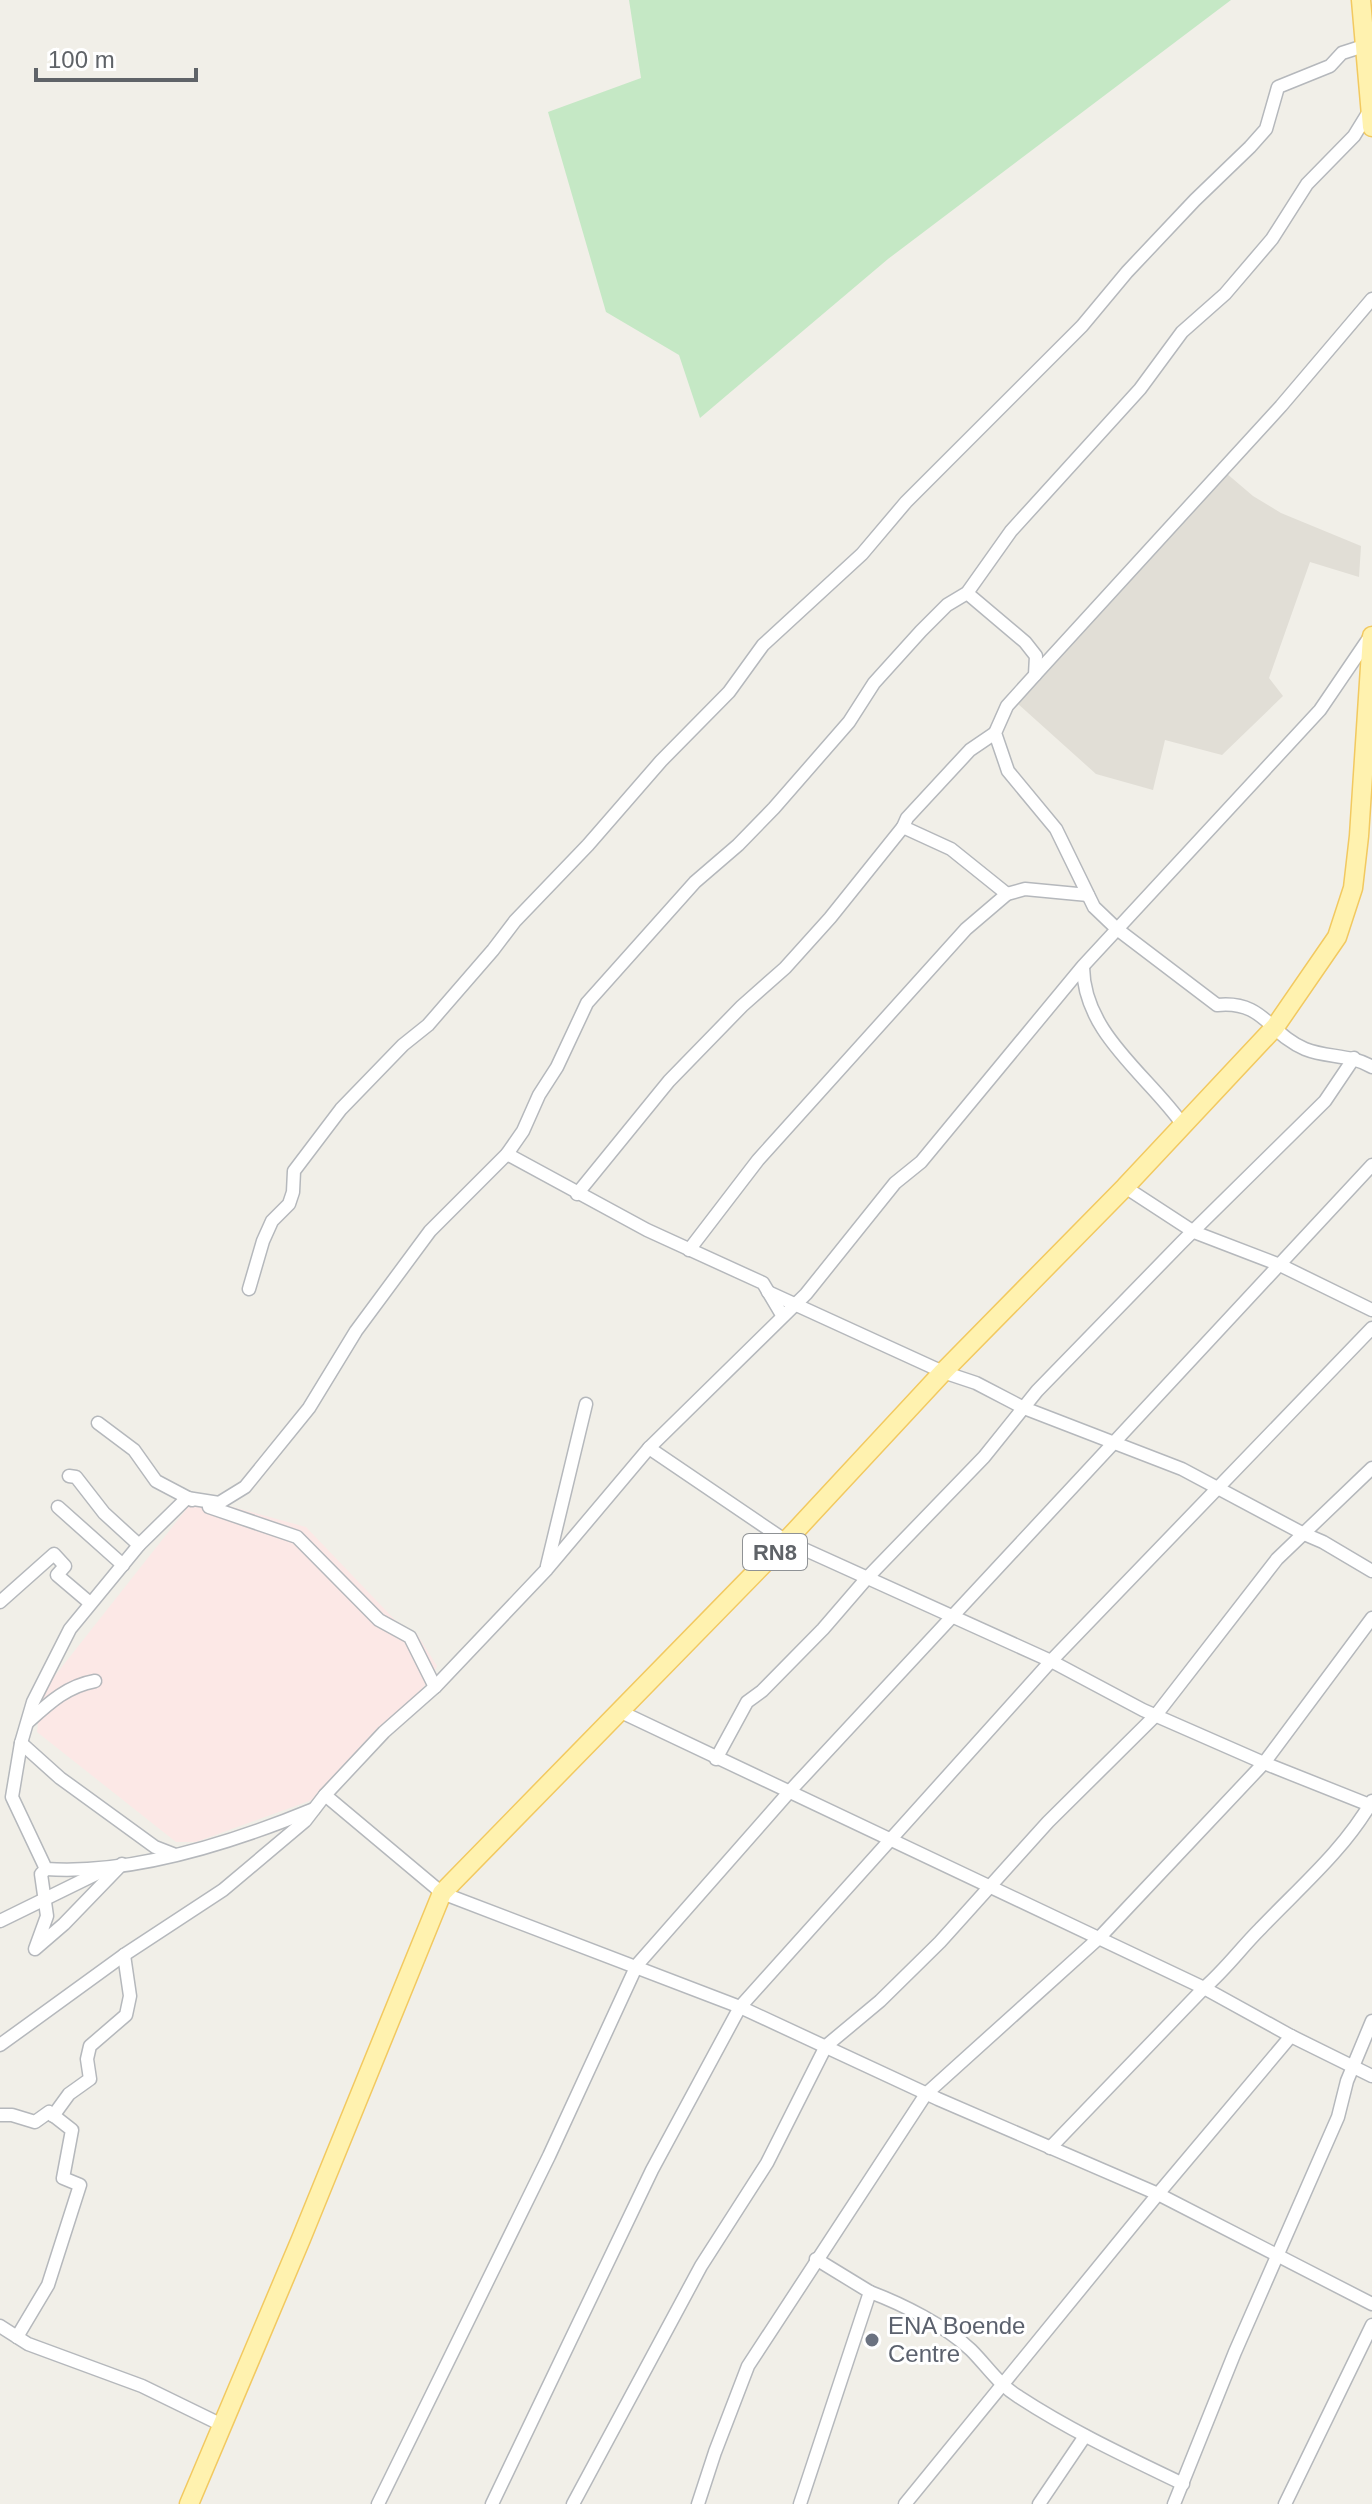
<svg xmlns="http://www.w3.org/2000/svg" width="1372" height="2504" font-family="Arial,sans-serif">
	<style>
		.education { fill: #e1ded6 }
		.medical { fill: #fce8e6 }
		.green { fill: #c5e8c5 }
		.lines { fill: none; stroke-linecap: round; stroke-linejoin: round }
		.street-casing { stroke: #b5b8bc; stroke-width: 15 }
		.primary-casing { stroke: #f2c960; stroke-width: 21 }
		.street { stroke: #fff; stroke-width: 12 }
		.primary { stroke: #fff2af; stroke-width: 18 }
		.worship-dot { fill: #6b7280; stroke: #fff; stroke-width: 3 }
		.labels { text-anchor: middle; stroke-width: 6; stroke-linejoin: round; paint-order: stroke }
		.shield { fill: #fff; stroke: #8f9295; stroke-width: 2 }
		.shield-label { font-size: 22px; font-weight: bold; fill: #5f6368 }
		.worship-label { font-size: 24px; fill: #5b616d; stroke: #fff; text-anchor: start }
	</style>
	<rect width="100%" height="100%" fill="#f1efe8"/>
	<polygon class="education" points="1226,473 1253,496 1281,513 1361,546 1359,577 1310,562 1269,678 1283,696 1222,755 1165,740 1153,790 1096,774 1017,703"/>
	<polygon class="medical" points="196,1497 306,1527 396,1621 417,1634 437,1666 431,1679 312,1800 196,1842 176,1842 37,1732 42,1692"/>
	<polygon class="green" points="629,0 1231,0 888,259 700,418 679,355 606,312 548,112 641,78"/>
	<g class="lines">
		<g class="street-casing">
			<g id="street">
				<path d="M967 593 1025 642 1036 656 1035 675 1007 706 995 733 1008 771 1056 829 1094 907 1117 929 1217 1005C1264 1000 1269 1034 1305 1049 1327 1058 1351 1054 1372 1067"/>
				<polyline points="1035,675 1281,406 1372,299"/>
				<polyline points="995,733 970,750 907,818 903,827 951,849 1007,894"/>
				<path d="M1083 967C1084 1034 1147 1074 1183 1125"/>
				<polyline points="507,1154 647,1230 763,1283 782,1315"/>
				<polyline points="1125,1187 1194,1232 1280,1265 1372,1310"/>
				<polyline points="577,1194 669,1081 742,1006 785,968 830,918 903,827"/>
				<polyline points="689,1250 758,1160 966,929 1007,894 1025,889 1088,895"/>
				<polyline points="249,1289 263,1241 272,1221 289,1204 293,1192 294,1171 341,1109 403,1045 428,1025 493,950 515,921 588,845 661,761 729,692 763,645 862,554 906,502 1082,326 1127,272 1195,200 1250,147 1266,129 1278,87 1330,66 1342,53 1370,44"/>
				<polyline points="768,1292 943,1372 976,1383 1024,1408 1182,1469 1302,1533 1323,1542 1372,1571"/>
				<polyline points="98,1423 134,1450 156,1481 192,1500"/>
				<polyline points="649,1448 786,1541 1051,1661 1143,1710 1264,1763 1372,1806"/>
				<polyline points="69,1476 76,1477 104,1513 139,1545"/>
				<polyline points="58,1507 123,1565"/>
				<polyline points="209,1507 297,1537 379,1620 410,1637 435,1687"/>
				<polyline points="547,1566 586,1404"/>
				<polyline points="0,1602 54,1554 65,1566 57,1575 90,1603"/>
				<polyline points="619,1711 1204,1988 1291,2036 1372,2076"/>
				<path d="M28 1722C49 1703 67 1686 95 1681"/>
				<polyline points="21,1743 60,1778 155,1847 173,1854"/>
				<polyline points="716,1759 747,1702 762,1691 823,1629 867,1578 984,1457 1037,1391 1182,1242 1325,1101 1354,1058"/>
				<polyline points="325,1795 442,1893 740,2007 938,2099 1158,2194 1372,2304"/>
				<path d="M314 1809C234 1842 133 1875 46 1869L12 1797 21 1743 33 1702 70 1629 139 1545 187 1498 219 1503 245 1487 309 1408 356 1331 430 1231 507 1154 523 1131 539 1095 557 1067 587 1003 695 882 738 845 774 808 849 722 874 683 921 631 947 605 967 593 1011 531 1140 389 1182 332 1225 294 1272 239 1307 184 1354 136 1370 110"/>
				<polyline points="46,1869 41,1874 47,1916 35,1949 64,1924 122,1864"/>
				<polyline points="0,1921 102,1871"/>
				<polyline points="0,2045 124,1955 223,1890 305,1821 325,1795 384,1732 435,1687 547,1569 649,1448 806,1294 895,1183 921,1162 1083,966 1320,710 1371,635"/>
				<polyline points="0,2115 12,2115 35,2122 49,2112 72,2130 63,2178 80,2185 48,2285 17,2337"/>
				<polyline points="53,2116 69,2094 90,2079 87,2059 90,2046 126,2015 130,1996 124,1955"/>
				<path d="M1050 2148 1204 1988C1225 1970 1241 1948 1260 1929 1299 1888 1344 1850 1372 1801"/>
				<path d="M870 2292C902 2304 946 2326 971 2350 987 2366 999 2385 1019 2397 1071 2431 1127 2457 1183 2484"/>
				<polyline points="0,2326 28,2344 142,2386 222,2425"/>
				<polyline points="378,2504 549,2156 637,1965 790,1791 1372,1165"/>
				<polyline points="492,2504 652,2170 740,2007 1051,1661 1372,1328"/>
				<polyline points="573,2504 701,2266 767,2163 826,2046 880,2001 940,1942 1048,1822 1156,1715 1277,1559 1372,1468"/>
				<polyline points="698,2504 715,2452 748,2366 926,2094 1100,1937 1264,1763 1372,1618"/>
				<polyline points="800,2504 870,2292 816,2259"/>
				<polyline points="905,2504 1158,2194 1291,2036"/>
				<polyline points="1039,2504 1085,2436"/>
				<polyline points="1174,2504 1235,2352 1338,2117 1347,2081 1372,2021"/>
				<polyline points="1285,2504 1372,2325"/>
			</g>
		</g>
		<g class="primary-casing">
			<g id="primary">
				<polyline points="1361,0 1372,127"/>
				<polyline points="189,2504 301,2239 442,1893 786,1541 943,1372 1125,1187 1275,1027 1337,937 1353,888 1359,836 1372,636"/>
			</g>
		</g>
		<use href="#street" class="street"/>
		<use href="#primary" class="primary"/>
	</g>
	<circle class="worship-dot" cx="872" cy="2340" r="8"/>
	<g class="labels">
		<rect class="shield" x="743" y="1534" width="64" height="36" rx="6"/>
		<g class="shield-label">
			<text x="775" y="1560">RN8</text>
		</g>
		<g class="worship-label">
			<text x="888" y="2334">ENA Boende<tspan x="888" dy="28">Centre</tspan></text>
		</g>
	</g>
	<path d="M36 68v12h160v-12" fill="none" stroke="#5f6368" stroke-width="4"/>
	<text x="48" y="68" font-size="24" fill="#5f6368" stroke="#ffffff" stroke-width="6" paint-order="stroke">100 m</text>
</svg>
